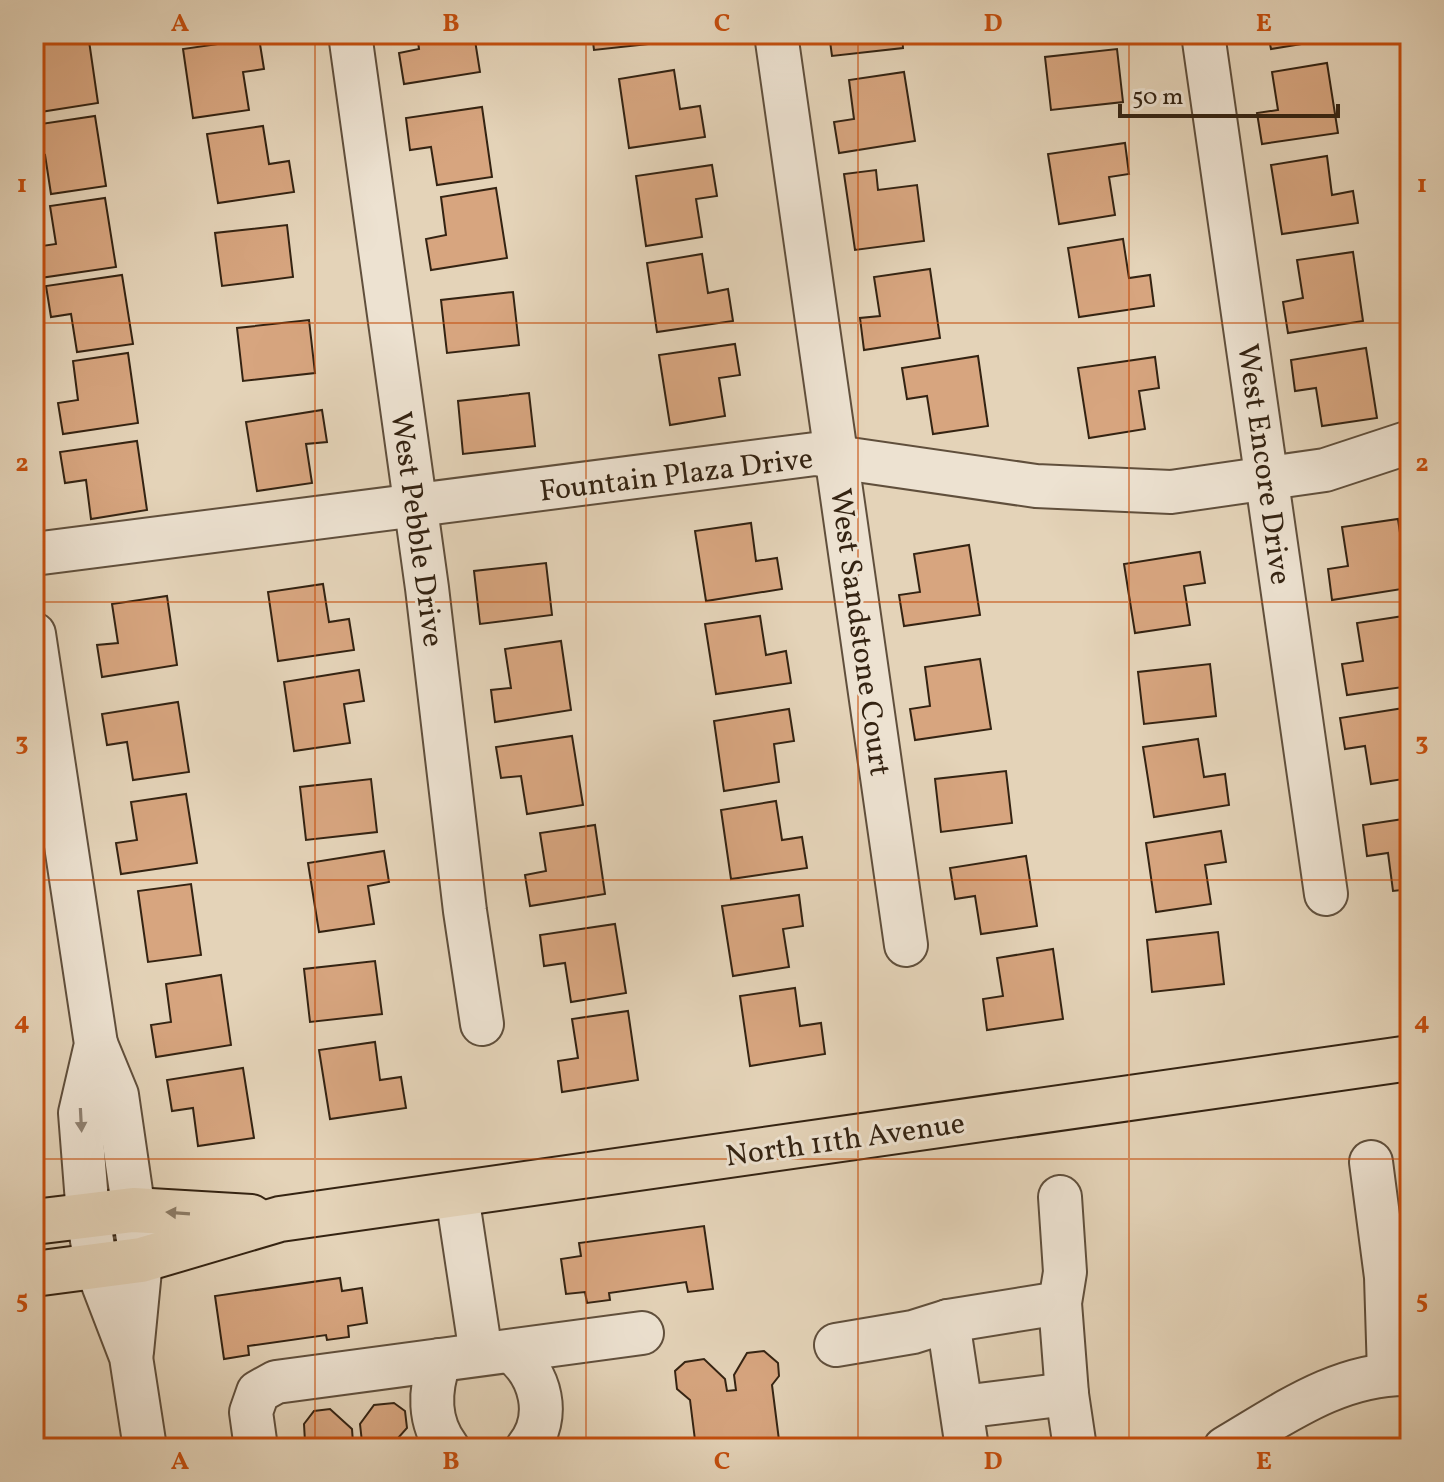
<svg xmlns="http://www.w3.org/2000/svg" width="1444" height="1482" font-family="Vollkorn,serif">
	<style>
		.building { fill: #d7a57f; stroke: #342312; stroke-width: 2 }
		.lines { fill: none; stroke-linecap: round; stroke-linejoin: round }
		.minor-casing { stroke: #604f3c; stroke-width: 46 }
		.major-casing { stroke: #342312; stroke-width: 48 }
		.minor { stroke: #ede2d1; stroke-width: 42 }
		.major { stroke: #e4d3b8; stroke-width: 44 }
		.oneway { fill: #908272 }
		.oneway2 { fill: #8c7b65 }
		.grid { fill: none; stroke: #c44e0d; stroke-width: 2; stroke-opacity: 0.55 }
		.labels { text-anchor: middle; stroke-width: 6; stroke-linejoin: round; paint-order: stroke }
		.street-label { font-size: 30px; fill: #342312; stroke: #ede2d1 }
		.neatline { fill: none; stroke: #c44e0d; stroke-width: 3 }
		.grid-label { font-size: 26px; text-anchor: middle; font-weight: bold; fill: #c44e0d }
	</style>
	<rect width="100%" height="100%" fill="#e4d3b8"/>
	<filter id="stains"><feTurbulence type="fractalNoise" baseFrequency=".0025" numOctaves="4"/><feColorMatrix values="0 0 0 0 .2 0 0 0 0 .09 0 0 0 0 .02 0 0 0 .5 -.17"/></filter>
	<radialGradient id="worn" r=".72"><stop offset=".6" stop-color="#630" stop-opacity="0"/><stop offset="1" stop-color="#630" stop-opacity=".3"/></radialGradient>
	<g class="building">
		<polygon points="88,34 98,103 34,113 34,81 38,80 34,42"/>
		<polygon points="417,34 474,34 480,72 404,84 399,53 419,49"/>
		<polygon points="592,34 665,34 666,42 594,50"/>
		<polygon points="829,34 902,34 903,48 832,56"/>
		<polygon points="1268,34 1325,34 1326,40 1271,49"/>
		<polygon points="259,38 264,69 243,72 249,110 193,118 183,49"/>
		<polygon points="1117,49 1123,102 1051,110 1045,57"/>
		<polygon points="1327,63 1338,133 1262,144 1257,113 1278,110 1272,72"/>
		<polygon points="674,70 680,109 700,106 705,137 629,148 619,79"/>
		<polygon points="904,72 915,141 839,153 834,122 854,119 849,80"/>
		<polygon points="482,107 492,177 437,185 431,147 410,150 406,118"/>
		<polygon points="95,116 106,186 51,194 45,155 34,157 34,125"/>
		<polygon points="263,126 269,164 289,161 294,192 218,203 207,134"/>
		<polygon points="1125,143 1129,174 1109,177 1115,215 1059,224 1048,154"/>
		<polygon points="1327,156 1332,195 1353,191 1358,223 1282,234 1271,165"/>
		<polygon points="712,165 717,196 696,199 702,237 646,246 636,176"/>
		<polygon points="876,170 878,190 917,185 924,241 855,250 844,174"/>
		<polygon points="496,188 507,258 431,270 426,239 446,235 441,197"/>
		<polygon points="105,198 116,267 40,278 35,247 56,244 50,206"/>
		<polygon points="287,225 293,277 222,286 215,233"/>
		<polygon points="1123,239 1129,278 1150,275 1154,306 1079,317 1068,248"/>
		<polygon points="1353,252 1363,321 1288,333 1283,302 1303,298 1297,260"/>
		<polygon points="702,254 708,293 728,289 733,321 657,332 647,263"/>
		<polygon points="930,269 940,338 864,350 860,318 880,316 874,277"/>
		<polygon points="122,275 133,344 77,352 71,314 51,317 46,286"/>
		<polygon points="513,292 519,345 447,353 441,300"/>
		<polygon points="309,320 315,373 243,381 237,328"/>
		<polygon points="735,344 740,375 719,378 725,416 670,425 659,355"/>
		<polygon points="1366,348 1377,418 1322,426 1316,388 1295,391 1291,360"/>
		<polygon points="128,353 138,423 63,434 58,403 78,400 73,361"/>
		<polygon points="978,356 988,426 933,434 927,396 907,399 902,368"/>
		<polygon points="1155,357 1159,388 1139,391 1145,429 1089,438 1078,368"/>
		<polygon points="529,393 535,446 463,454 458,401"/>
		<polygon points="322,410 327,442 306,444 312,483 257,491 246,422"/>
		<polygon points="137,441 147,510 91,519 86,480 65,483 60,452"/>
		<polygon points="1398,519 1408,588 1332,600 1328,569 1348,566 1342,527"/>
		<polygon points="751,523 756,561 777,558 782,589 706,601 695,531"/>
		<polygon points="969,545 980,615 904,626 899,595 920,592 914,554"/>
		<polygon points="1200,552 1205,583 1184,586 1190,625 1135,633 1124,564"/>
		<polygon points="546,563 552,615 480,624 474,571"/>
		<polygon points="323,584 329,622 349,619 354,650 278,661 268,592"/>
		<polygon points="167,596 177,665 102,677 97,645 118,643 112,604"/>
		<polygon points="1410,615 1410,686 1347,695 1342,664 1363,661 1357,623"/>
		<polygon points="760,616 766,655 786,651 791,683 716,694 705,624"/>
		<polygon points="561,641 571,710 495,722 491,690 511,688 505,649"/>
		<polygon points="980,659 991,729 915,740 910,709 930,706 925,667"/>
		<polygon points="1210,664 1216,716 1144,724 1138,672"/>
		<polygon points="359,670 364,701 344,704 350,743 294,751 284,682"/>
		<polygon points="178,702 189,772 133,780 127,742 107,745 102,714"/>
		<polygon points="1410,707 1410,778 1371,784 1365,746 1345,749 1340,718"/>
		<polygon points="789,709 794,741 774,744 779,782 724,791 714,721"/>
		<polygon points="572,736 583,805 527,814 521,776 501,778 496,747"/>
		<polygon points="1198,739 1204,777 1225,774 1229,805 1154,817 1143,747"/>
		<polygon points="1006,771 1012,823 941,832 935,779"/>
		<polygon points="371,779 377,832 306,840 300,787"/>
		<polygon points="186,794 197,863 121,874 116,843 137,840 131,802"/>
		<polygon points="776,801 782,840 802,837 807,868 731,879 721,810"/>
		<polygon points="1410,818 1410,889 1393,891 1388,853 1367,856 1363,825"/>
		<polygon points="595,825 605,894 530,906 525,875 546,871 540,833"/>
		<polygon points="1221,831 1226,862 1205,865 1211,904 1156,912 1146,843"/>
		<polygon points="384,851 389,882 368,886 374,924 319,932 308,863"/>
		<polygon points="1026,856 1037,926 981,934 975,896 955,899 950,868"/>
		<polygon points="191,884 201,955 148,962 138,891"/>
		<polygon points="799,895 803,926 783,929 789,967 733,976 722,906"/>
		<polygon points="615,924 626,993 571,1002 565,963 544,966 540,935"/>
		<polygon points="1218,932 1224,984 1152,992 1147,940"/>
		<polygon points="1053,949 1063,1019 987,1030 983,999 1003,996 997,958"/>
		<polygon points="375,961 382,1014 310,1022 304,969"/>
		<polygon points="221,975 231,1045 156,1057 151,1025 171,1022 166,984"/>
		<polygon points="795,988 800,1026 821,1023 825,1054 750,1066 740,996"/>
		<polygon points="628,1011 638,1080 562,1092 558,1061 578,1058 572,1019"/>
		<polygon points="375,1042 380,1080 401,1077 406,1108 330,1119 319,1050"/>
		<polygon points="243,1068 254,1138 198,1146 193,1108 172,1111 167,1080"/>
		<polygon points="704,1226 713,1289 688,1292 686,1282 609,1293 610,1300 587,1303 585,1292 566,1294 561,1259 581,1256 579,1243"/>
		<polygon points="340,1278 342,1291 362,1288 367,1323 348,1326 349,1337 327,1340 326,1335 248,1346 249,1355 224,1359 215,1296"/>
		<polygon points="764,1351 778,1363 779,1376 772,1385 780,1448 696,1448 690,1400 677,1389 675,1371 685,1362 704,1359 725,1379 727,1391 736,1390 734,1375 747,1353"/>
		<polygon points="394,1403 405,1411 407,1428 398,1438 400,1448 314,1448 305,1442 304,1424 314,1411 330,1409 352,1429 353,1443 362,1442 360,1424 374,1405"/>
	</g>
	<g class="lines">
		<g class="minor-casing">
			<g id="minor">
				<polyline points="350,34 427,588 465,911 482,1024"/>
				<polyline points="776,34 906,945"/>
				<polyline points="1203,34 1326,894"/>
				<polyline points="34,554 815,454 1036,486 1171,492 1325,470 1410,442"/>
				<polyline points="34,634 96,1044 80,1113 88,1215 96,1266 131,1357 145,1448"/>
				<polyline points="96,1044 117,1095 141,1260 132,1352"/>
				<polyline points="1371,1162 1386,1277 1389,1373"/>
				<polyline points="457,1195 481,1354"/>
				<polyline points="1060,1197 1065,1272 1060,1303 1067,1394 1075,1448"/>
				<polyline points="948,1321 967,1448"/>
				<polyline points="836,1345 913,1332 948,1321 1060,1303"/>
				<path d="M511 1351C541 1374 552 1417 527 1448"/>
				<path d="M440 1360C429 1390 428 1422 448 1448"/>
				<polyline points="962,1407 1067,1394"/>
				<polyline points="256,1448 251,1412 258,1392 276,1382 642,1333"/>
				<path d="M1225 1448C1283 1414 1340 1372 1410 1374"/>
			</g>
		</g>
		<g class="major-casing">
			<g id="major">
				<polyline points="34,1222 133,1210 251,1217"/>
				<polyline points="34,1274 141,1260 280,1219 1410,1058"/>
			</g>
		</g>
		<use href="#minor" class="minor"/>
		<use href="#major" class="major"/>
	</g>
	<defs><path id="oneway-solid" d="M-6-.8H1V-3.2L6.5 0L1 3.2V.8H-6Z" transform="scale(2)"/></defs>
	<use class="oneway" href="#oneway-solid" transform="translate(81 1120) rotate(87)"/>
	<use class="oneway2" href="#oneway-solid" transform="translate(178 1213) rotate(-176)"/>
	<path class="grid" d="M315 34V1448M586 34V1448M858 34V1448M1129 34V1448M34 323H1410M34 602H1410M34 880H1410M34 1159H1410"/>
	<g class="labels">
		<g class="street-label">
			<text transform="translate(1265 464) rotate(82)" y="10">West Encore Drive</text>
			<text transform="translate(676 474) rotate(-7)" y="10">Fountain Plaza Drive</text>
			<text transform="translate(418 529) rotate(82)" y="10">West Pebble Drive</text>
			<text transform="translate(861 632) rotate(82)" y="10">West Sandstone Court</text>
			<text transform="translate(845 1139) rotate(-8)" y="10">North 11th Avenue</text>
		</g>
	</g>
	<rect width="1444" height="1482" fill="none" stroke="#e4d3b8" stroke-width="88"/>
	<path d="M1120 104v12h218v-12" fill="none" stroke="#342312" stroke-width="4"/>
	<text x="1132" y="104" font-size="24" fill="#342312" stroke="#ede2d1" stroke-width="6" paint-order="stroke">50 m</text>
	<rect x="44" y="44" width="1356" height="1394" class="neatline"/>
	<g class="grid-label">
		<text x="180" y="31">A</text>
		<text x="451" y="31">B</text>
		<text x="722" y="31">C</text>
		<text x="993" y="31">D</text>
		<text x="1264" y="31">E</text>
		<text x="22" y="192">1</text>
		<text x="1422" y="192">1</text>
		<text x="22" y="471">2</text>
		<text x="1422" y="471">2</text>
		<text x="22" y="750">3</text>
		<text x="1422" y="750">3</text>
		<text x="22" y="1029">4</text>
		<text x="1422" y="1029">4</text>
		<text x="22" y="1308">5</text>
		<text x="1422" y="1308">5</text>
		<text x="180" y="1469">A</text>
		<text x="451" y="1469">B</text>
		<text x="722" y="1469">C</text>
		<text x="993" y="1469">D</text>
		<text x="1264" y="1469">E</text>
	</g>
	<rect width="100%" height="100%" filter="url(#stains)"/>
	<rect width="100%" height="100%" fill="url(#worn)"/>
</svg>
